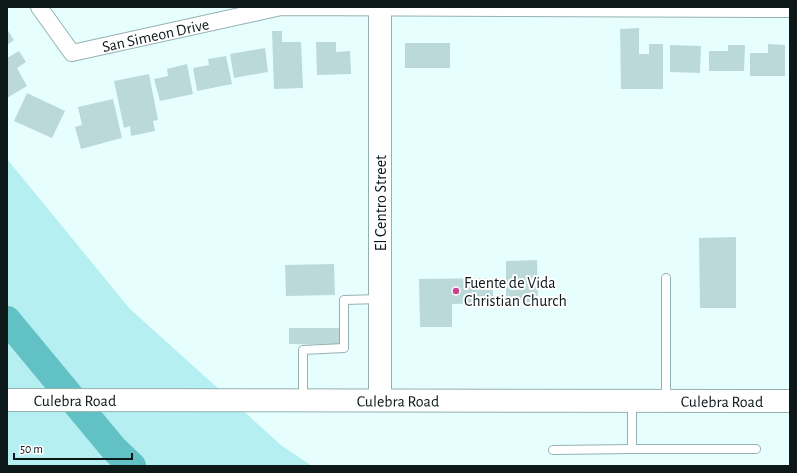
<svg xmlns="http://www.w3.org/2000/svg" width="797" height="473" font-family="'Alegreya Sans',sans-serif">
	<style>
		.green { fill: #b5eff1 }
		.lines { fill: none; stroke-linecap: round; stroke-linejoin: round }
		.river { stroke: #62c1c5; stroke-width: 28 }
		.building { fill: #bbd9d9 }
		.lane-casing { stroke: #94b1b1; stroke-width: 10 }
		.street-casing { stroke: #94b1b1; stroke-width: 18 }
		.secondary-casing { stroke: #94b1b1; stroke-width: 24 }
		.lane { stroke: #fff; stroke-width: 8 }
		.street { stroke: #fff; stroke-width: 16 }
		.secondary { stroke: #fff; stroke-width: 22 }
		.poi-dot { fill: #c74690; stroke: #fff; stroke-width: 1.5 }
		.labels { text-anchor: middle; stroke-width: 4; stroke-linejoin: round; paint-order: stroke }
		.street-label { font-size: 16px; fill: #0d1819; stroke: #fff }
		.poi-label { font-size: 16px; fill: #0d1819; stroke: #fff; text-anchor: start }
	</style>
	<rect width="100%" height="100%" fill="#e7feff"/>
	<polygon class="green" points="7,159 130,309 282,446 312,466 7,466"/>
	<g class="lines">
		<polyline class="river" points="7,320 114,449 132,466"/>
	</g>
	<g class="building">
		<polygon points="639,28 639,54 649,54 649,44 663,44 663,89 621,89 620,29"/>
		<polygon points="7,29 14,40 7,45"/>
		<polygon points="272,31 282,31 282,42 301,42 303,88 274,89"/>
		<polygon points="316,42 336,42 336,52 350,51 351,74 317,75"/>
		<rect x="405" y="43" width="45" height="25"/>
		<polygon points="768,44 785,45 785,76 750,76 750,53 768,53"/>
		<polygon points="670,45 701,46 700,73 670,72"/>
		<polygon points="728,45 745,45 744,71 709,71 709,51 728,51"/>
		<polygon points="265,48 268,72 234,78 230,54"/>
		<polygon points="19,51 26,62 17,68 27,86 7,98 7,58"/>
		<polygon points="226,56 232,84 197,91 193,68 209,65 208,59"/>
		<polygon points="187,64 193,94 160,101 154,79 168,76 167,69"/>
		<polygon points="149,74 158,120 153,121 155,131 131,136 130,126 124,128 114,81"/>
		<polygon points="27,93 65,111 52,138 14,121"/>
		<polygon points="113,99 122,138 81,149 75,127 82,125 78,107"/>
		<polygon points="736,237 736,308 700,308 699,238"/>
		<polygon points="537,260 538,302 506,303 506,261"/>
		<polygon points="334,264 335,295 286,296 285,265"/>
		<polygon points="493,278 493,303 452,304 452,327 420,327 419,279"/>
		<polygon points="289,328 341,328 341,345 289,344"/>
	</g>
	<g class="lines">
		<g class="lane-casing">
			<g id="lane">
				<polyline points="666,278 666,400"/>
				<polyline points="303,399 303,350 344,348 344,300 380,299"/>
				<polyline points="632,402 632,449 756,449"/>
				<polyline points="553,450 632,449"/>
			</g>
		</g>
		<g class="street-casing">
			<g id="street">
				<path id="s1" d="M39 7 72 53 281 7 790 9"/>
			</g>
		</g>
		<g class="secondary-casing">
			<g id="secondary">
				<path id="s2" d="M7 400 790 401"/>
				<polyline points="380,400 380,7"/>
			</g>
		</g>
		<use href="#lane" class="lane"/>
		<use href="#street" class="street"/>
		<use href="#secondary" class="secondary"/>
	</g>
	<circle class="poi-dot" cx="456" cy="291" r="4"/>
	<g class="labels">
		<g class="street-label">
			<text dy="6" stroke="none"><textPath href="#s1" startOffset="142">San Simeon Drive</textPath></text>
			<text transform="translate(380 203) rotate(-90)" y="6">El Centro Street</text>
			<text dy="6" stroke="none"><textPath href="#s2" startOffset="68">Culebra Road</textPath></text>
			<text dy="6" stroke="none"><textPath href="#s2" startOffset="391">Culebra Road</textPath></text>
			<text dy="6" stroke="none"><textPath href="#s2" startOffset="715">Culebra Road</textPath></text>
		</g>
		<g class="poi-label">
			<text x="464" y="288">Fuente de Vida<tspan x="464" dy="18">Christian Church</tspan></text>
		</g>
	</g>
	<rect width="797" height="473" fill="none" stroke="#0d1819" stroke-width="16"/>
	<path d="M14 453v6h118v-6" fill="none" stroke="#0d1819" stroke-width="2"/>
	<text x="20" y="453" font-size="12" fill="#0d1819" stroke="#ffffff" stroke-width="3" paint-order="stroke">50 m</text>
</svg>
